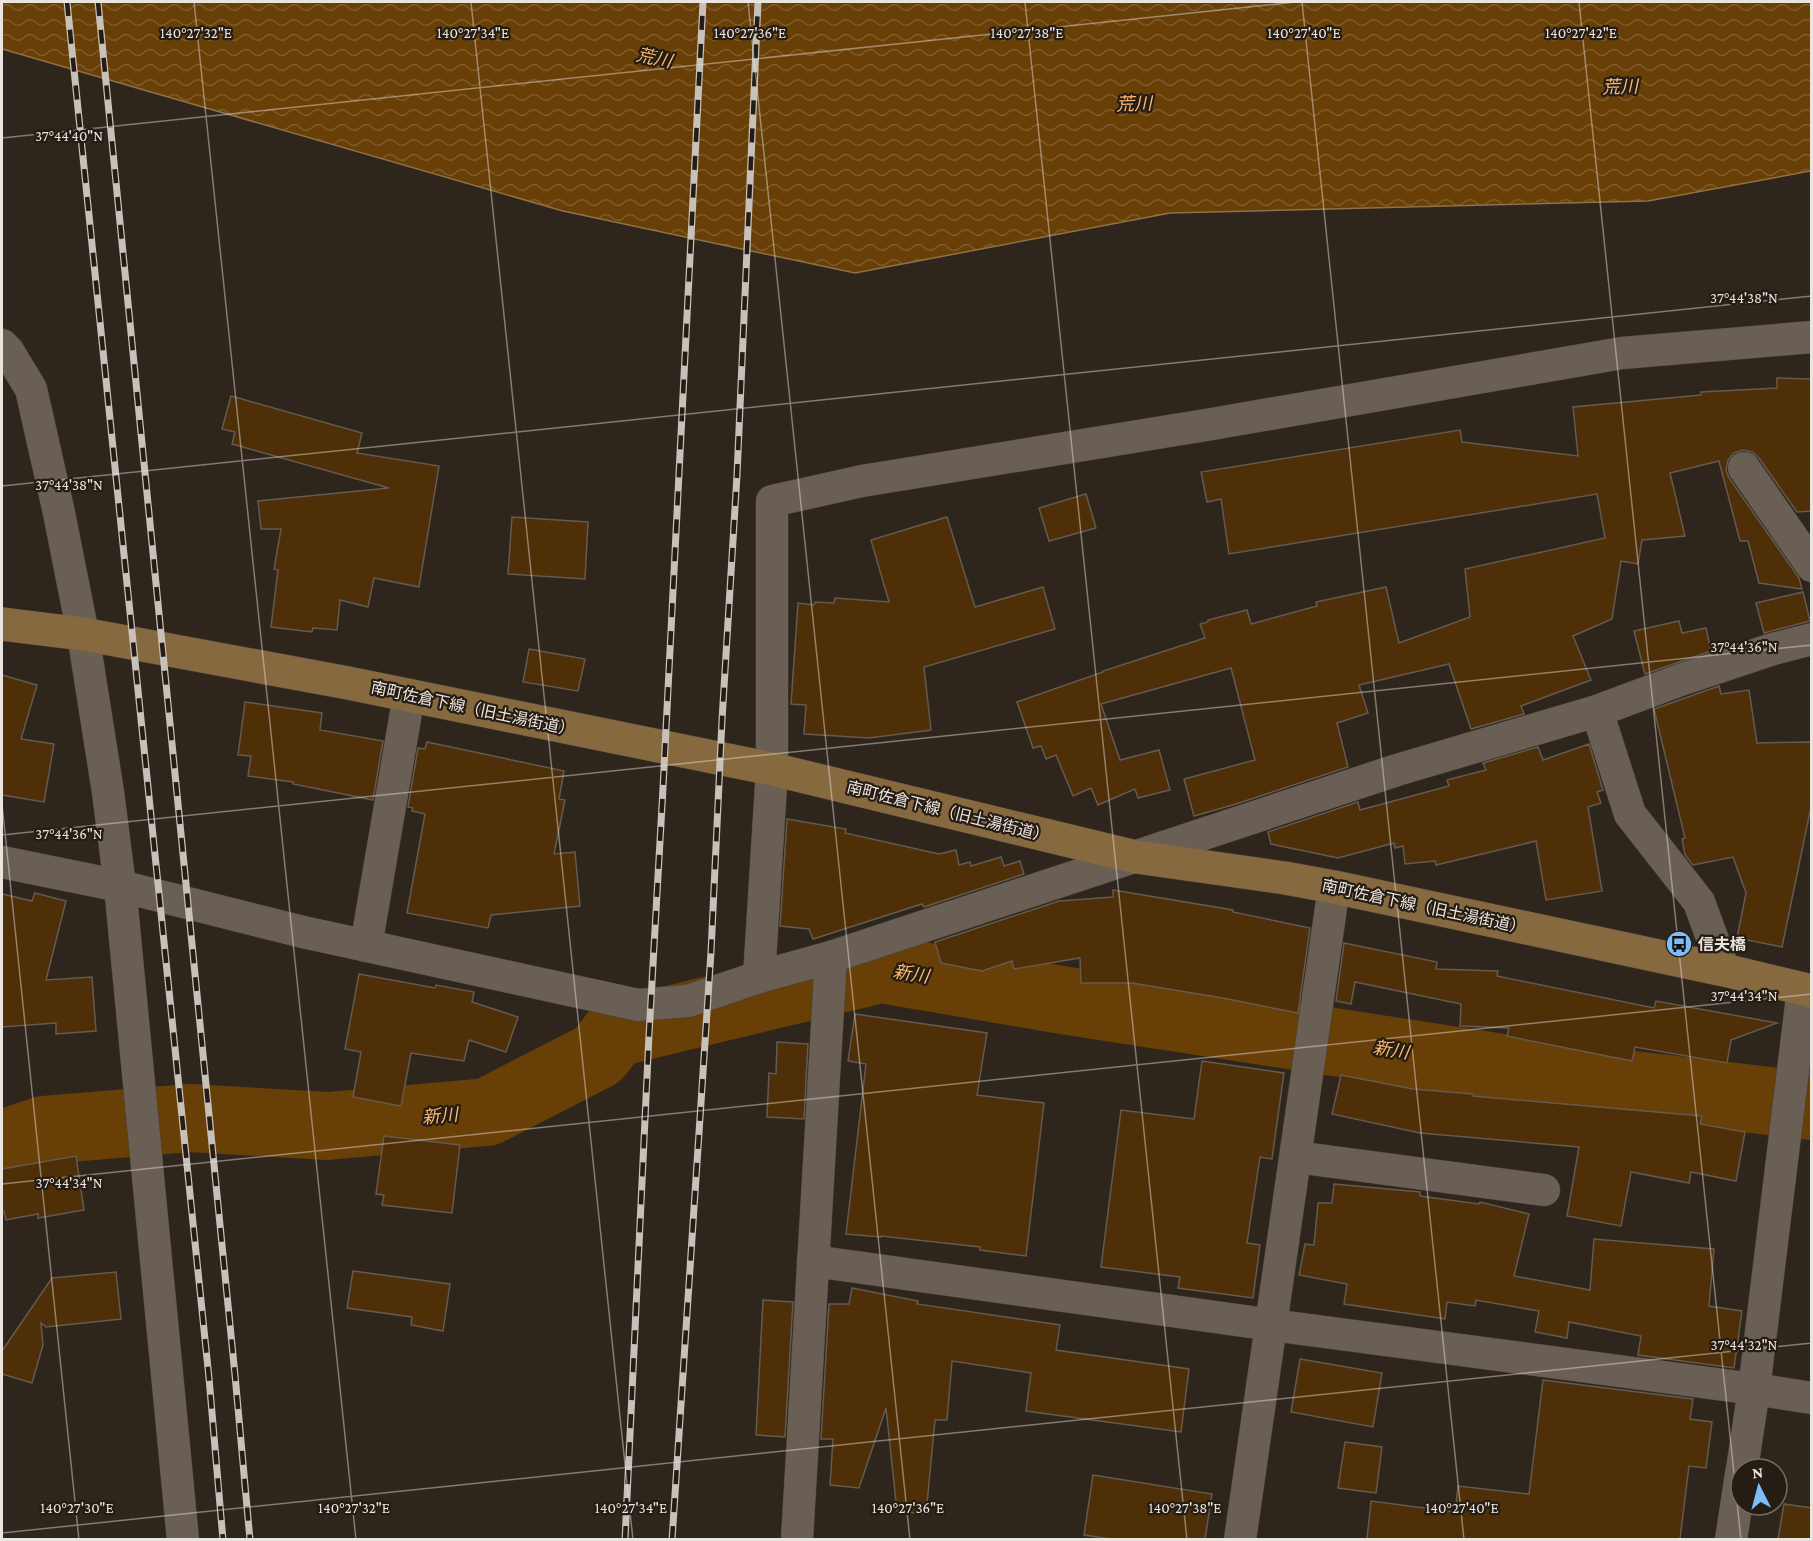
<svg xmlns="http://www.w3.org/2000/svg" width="1813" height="1541" font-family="'Crimson Pro','Noto Sans JP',serif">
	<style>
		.water { fill: url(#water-waves); stroke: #8f7148; stroke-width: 1.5 }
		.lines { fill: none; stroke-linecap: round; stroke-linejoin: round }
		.river { stroke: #683f07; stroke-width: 68 }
		.building { fill: #4f2f07; stroke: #655a50; stroke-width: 1.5 }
		.street-casing { stroke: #49423a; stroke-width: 33 }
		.secondary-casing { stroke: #49423a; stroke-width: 34 }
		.street { stroke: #695f54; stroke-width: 32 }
		.secondary { stroke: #876940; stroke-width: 33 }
		.rail-casing { stroke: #c8c1ba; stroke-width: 7 }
		.rail { stroke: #251c13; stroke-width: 4.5; stroke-dasharray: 14; stroke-linecap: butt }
		.ticks { fill: none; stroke: #ebe5df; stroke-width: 1.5; stroke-opacity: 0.45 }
		.labels { text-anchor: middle; stroke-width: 4.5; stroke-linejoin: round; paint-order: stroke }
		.street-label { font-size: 16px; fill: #ebe5df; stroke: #251c13 }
		.poi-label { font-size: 16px; font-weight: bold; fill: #ebe5df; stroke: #251c13; text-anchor: start }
		.water-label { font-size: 18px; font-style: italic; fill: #fdbb75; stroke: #251c13 }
		.ticks-label { font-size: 15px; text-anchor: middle; fill: #ebe5df; stroke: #251c13; stroke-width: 4.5; stroke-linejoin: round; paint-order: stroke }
	</style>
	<defs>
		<pattern id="water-waves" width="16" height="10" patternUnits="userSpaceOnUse" patternTransform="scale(1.5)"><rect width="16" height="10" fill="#683f07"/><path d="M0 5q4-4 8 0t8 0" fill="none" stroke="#7e5b2b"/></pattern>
	</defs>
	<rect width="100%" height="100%" fill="#2e251c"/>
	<polygon class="water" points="2,2 1811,2 1811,171 1648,201 1170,213 855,273 563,211 2,49"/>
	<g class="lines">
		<polyline class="river" points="2,1144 44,1130 190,1118 328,1126 487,1112 598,1055 615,1033 881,969 1062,1000 1541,1074 1812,1106"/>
	</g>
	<g class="building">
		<polygon points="1777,378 1812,379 1812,511 1797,512 1759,458 1752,452 1743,450 1734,453 1728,460 1726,470 1729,478 1799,578 1802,589 1759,583 1748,541 1740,541 1719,461 1670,473 1685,536 1642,540 1638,564 1621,561 1612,619 1573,636 1591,680 1521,706 1524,714 1471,729 1449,664 1359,685 1368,713 1337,723 1348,767 1236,804 1194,816 1184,779 1255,760 1231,668 1101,704 1120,760 1159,750 1170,790 1138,798 1135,789 1098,805 1091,788 1073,796 1056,755 1046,759 1041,746 1033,748 1017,702 1103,672 1103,671 1205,638 1200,624 1208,622 1208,620 1247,610 1251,624 1317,606 1316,602 1386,587 1399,643 1470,617 1465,569 1605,538 1597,494 1229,554 1221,499 1207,502 1201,472 1460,430 1462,442 1578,456 1573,407 1701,395 1701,392 1777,388"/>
		<polygon points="231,396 362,433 357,453 439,466 419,587 374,578 368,607 340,600 337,630 313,628 312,632 271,627 278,570 274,569 281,529 261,529 258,501 389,488 232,444 235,432 222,429"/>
		<polygon points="1086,494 1096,528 1049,541 1039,508"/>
		<polygon points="512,517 588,522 585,579 508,574"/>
		<polygon points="947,517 975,607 1043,587 1055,629 924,667 931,730 869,738 804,734 806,705 791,704 798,603 814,605 815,602 834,603 835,598 889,602 871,540"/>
		<polygon points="1803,592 1810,621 1764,633 1756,603"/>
		<polygon points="1679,621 1682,633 1706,628 1711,651 1645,674 1634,631"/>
		<polygon points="529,649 585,659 578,691 523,682"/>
		<polygon points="2,675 37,685 21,739 54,744 44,802 2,795"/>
		<polygon points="1719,686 1721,694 1749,690 1757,743 1811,742 1812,802 1782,947 1737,938 1746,893 1733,857 1693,865 1685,855 1682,839 1685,838 1654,709"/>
		<polygon points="245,702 322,713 320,730 383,741 373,800 293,784 293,782 248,776 251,756 238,755"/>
		<polygon points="427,742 564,771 559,799 565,800 554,854 575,852 580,906 491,915 488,928 407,913 425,814 412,811 413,808 408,807 418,748 425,749"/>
		<polygon points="1589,744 1603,790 1597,792 1601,803 1588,807 1602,891 1546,900 1536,841 1436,865 1435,861 1405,864 1403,846 1395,848 1394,843 1338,858 1271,844 1268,832 1358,802 1360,810 1449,786 1447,780 1486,770 1483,763 1538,747 1543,760"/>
		<polygon points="787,819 846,829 845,833 939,854 956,850 959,865 970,862 971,866 1001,857 1004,866 1020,861 1024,874 924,907 922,904 813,939 809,929 780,926"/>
		<polygon points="1113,890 1233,910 1233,912 1310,928 1298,1013 1223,998 1132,983 1081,983 1080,958 1014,969 1012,961 982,971 941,963 935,942 1059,901 1113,897"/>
		<polygon points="35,893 66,901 46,980 92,977 96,1031 56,1034 56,1023 2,1027 2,894 32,901"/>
		<polygon points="1344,943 1437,962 1436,969 1498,971 1497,976 1654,1008 1656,1001 1777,1023 1731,1040 1727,1063 1635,1047 1632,1061 1507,1036 1509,1028 1460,1026 1461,1004 1355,982 1351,1004 1336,1001"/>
		<polygon points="359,974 435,988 436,985 474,992 472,1002 518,1017 506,1052 469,1040 464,1061 411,1053 401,1106 353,1097 361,1052 345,1049"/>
		<polygon points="855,1014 987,1033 977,1095 1044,1103 1026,1256 980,1250 980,1247 881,1236 881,1237 846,1234 866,1064 848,1061"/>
		<polygon points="777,1042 808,1044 804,1119 767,1117 769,1073 776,1074"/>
		<polygon points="1202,1061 1284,1073 1272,1159 1260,1157 1247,1243 1260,1245 1253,1298 1178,1288 1180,1277 1101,1267 1121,1110 1194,1119"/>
		<polygon points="1341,1075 1413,1089 1473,1094 1473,1096 1702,1116 1700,1124 1745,1132 1736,1181 1691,1172 1689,1183 1631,1172 1621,1226 1567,1216 1579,1147 1420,1133 1332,1114"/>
		<polygon points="384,1136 460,1145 452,1213 382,1205 384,1195 376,1194"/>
		<polygon points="76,1156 84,1210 38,1218 38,1214 6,1220 4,1211 2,1211 2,1169"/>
		<polygon points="1334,1184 1420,1192 1420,1196 1479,1204 1480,1202 1529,1214 1514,1276 1590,1290 1594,1239 1714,1249 1709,1306 1742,1311 1734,1368 1638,1355 1641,1336 1569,1322 1567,1338 1535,1332 1539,1311 1476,1300 1475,1306 1447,1302 1445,1319 1344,1304 1347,1284 1299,1275 1305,1244 1314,1245 1318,1203 1332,1203"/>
		<polygon points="353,1271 450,1284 443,1331 411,1325 412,1317 347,1308"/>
		<polygon points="116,1272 121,1319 46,1327 41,1323 43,1345 32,1383 2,1374 2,1351 52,1278"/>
		<polygon points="852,1288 918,1301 917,1304 1060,1325 1056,1350 1189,1369 1181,1432 1026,1411 1031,1373 952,1361 947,1420 935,1420 926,1514 897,1511 886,1408 859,1488 830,1485 833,1439 821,1439 829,1304 849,1304"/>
		<polygon points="763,1300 793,1302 785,1437 756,1435"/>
		<polygon points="1300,1359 1382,1373 1373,1427 1291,1412"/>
		<polygon points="1543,1380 1693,1399 1690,1419 1712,1422 1706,1468 1689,1466 1680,1539 1367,1539 1371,1501 1455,1512 1458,1486 1529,1494"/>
		<polygon points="1345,1442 1382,1447 1376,1493 1338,1488"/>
		<polygon points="1093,1475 1212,1494 1205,1539 1111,1539 1084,1535"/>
		<polygon points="1784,1504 1812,1508 1812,1539 1778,1539"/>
	</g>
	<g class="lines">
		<g class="street-casing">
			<g id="street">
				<polyline points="1812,337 1622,353 1212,424 862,481 772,501 772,769 759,977 831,957 1397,770 1597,711 1683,679 1773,649 1812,639"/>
				<polyline points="2,345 8,351 31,389 59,513 83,634 108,792 120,886 183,1540"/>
				<polyline points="1744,468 1812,566"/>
				<polyline points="1597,711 1630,814 1699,902 1724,970"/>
				<polyline points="2,862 120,886 303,932 638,1005 688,1001 759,977"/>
				<polyline points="366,946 409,695"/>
				<polyline points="1296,1157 1544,1190"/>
				<polyline points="813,1261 1272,1325 1754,1389 1812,1398"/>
				<polyline points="1742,1469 1754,1389 1803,989"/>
				<polyline points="797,1540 831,957"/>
				<polyline points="1240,1540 1334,887"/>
				<polyline points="1731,1540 1741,1474"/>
			</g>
		</g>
		<g class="secondary-casing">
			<polyline id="secondary" points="2,624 83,634 348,683 772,769 1136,857 1285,878 1334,887 1724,970 1812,991"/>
		</g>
		<use href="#street" class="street"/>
		<use href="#secondary" class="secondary"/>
		<g class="rail-casing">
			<g id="rail">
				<polyline points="67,2 209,1378 223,1540"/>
				<polyline points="98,2 235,1375 250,1540"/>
				<polyline points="625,1540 649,1035 663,788 703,2"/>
				<polyline points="672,1540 711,952 722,720 737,475 758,2"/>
			</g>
		</g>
		<use href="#rail" class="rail"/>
	</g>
	<path class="ticks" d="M194 2 356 1540M471 2 633 1540M748 2 910 1540M1025 2 1187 1540M1302 2 1464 1540M1579 2 1741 1540M2 138 1296 2M2 486 1812 296M2 804 79 1540M2 835 1812 645M2 1184 1812 994M2 1533 1812 1343"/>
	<defs>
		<g id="bus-disc" transform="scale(1.35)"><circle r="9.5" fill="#7dbef9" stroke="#251c13"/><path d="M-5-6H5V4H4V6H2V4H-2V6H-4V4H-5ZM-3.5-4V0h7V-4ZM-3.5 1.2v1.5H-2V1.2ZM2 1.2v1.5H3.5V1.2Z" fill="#111"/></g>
	</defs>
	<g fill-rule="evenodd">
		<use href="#bus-disc" x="1679" y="944"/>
	</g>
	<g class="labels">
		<g class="street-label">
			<text transform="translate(473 708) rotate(12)" y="6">南町佐倉下線（旧土湯街道）</text>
			<text transform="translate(948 811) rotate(14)" y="6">南町佐倉下線（旧土湯街道）</text>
			<text transform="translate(1424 906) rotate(12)" y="6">南町佐倉下線（旧土湯街道）</text>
		</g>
		<g class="poi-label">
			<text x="1698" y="950">信夫橋</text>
		</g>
		<g class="water-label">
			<text transform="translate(654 58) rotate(12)" y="6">荒川</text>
			<text transform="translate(1620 87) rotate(-2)" y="6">荒川</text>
			<text transform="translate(1134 104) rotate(-2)" y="6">荒川</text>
			<text transform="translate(911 974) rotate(9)" y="6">新川</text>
			<text transform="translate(1391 1050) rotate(9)" y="6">新川</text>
			<text transform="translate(440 1116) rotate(-5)" y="6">新川</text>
		</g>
	</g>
	<g class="ticks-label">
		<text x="196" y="38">140°27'32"E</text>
		<text x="473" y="38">140°27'34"E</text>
		<text x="750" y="38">140°27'36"E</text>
		<text x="1027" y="38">140°27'38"E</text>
		<text x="1304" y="38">140°27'40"E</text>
		<text x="1581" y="38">140°27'42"E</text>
		<text x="69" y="141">37°44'40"N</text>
		<text x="1744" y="303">37°44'38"N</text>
		<text x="69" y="490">37°44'38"N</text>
		<text x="1744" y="652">37°44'36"N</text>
		<text x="69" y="839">37°44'36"N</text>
		<text x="1744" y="1001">37°44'34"N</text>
		<text x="69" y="1188">37°44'34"N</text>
		<text x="1744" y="1350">37°44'32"N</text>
		<text x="77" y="1513">140°27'30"E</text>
		<text x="354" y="1513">140°27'32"E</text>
		<text x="631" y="1513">140°27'34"E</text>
		<text x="908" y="1513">140°27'36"E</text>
		<text x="1185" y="1513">140°27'38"E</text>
		<text x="1462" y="1513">140°27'40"E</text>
	</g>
	<rect width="1813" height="1541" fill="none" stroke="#ebe5df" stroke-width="6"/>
	<g transform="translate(1759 1487) rotate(354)"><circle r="28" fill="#251c13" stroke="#746c65" stroke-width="1.5"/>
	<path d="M0-4.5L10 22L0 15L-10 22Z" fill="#7dbef9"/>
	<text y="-9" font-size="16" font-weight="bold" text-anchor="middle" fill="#ebe5df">N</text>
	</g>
</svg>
